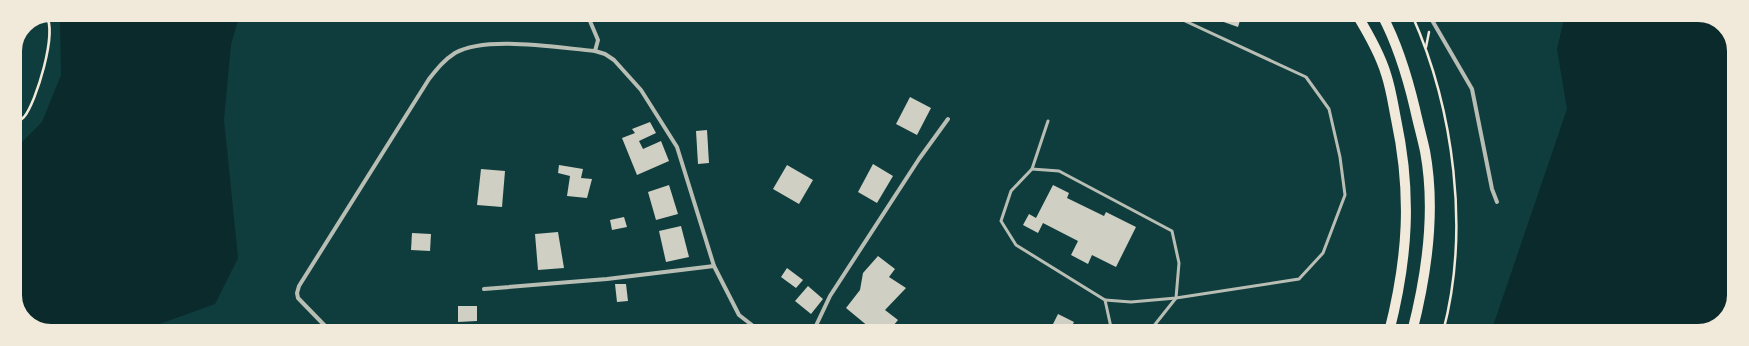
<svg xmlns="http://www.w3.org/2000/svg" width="1749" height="346" font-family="Raleway,sans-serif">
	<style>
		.water { fill: #0a2a2b }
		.building { fill: #cfcfc3 }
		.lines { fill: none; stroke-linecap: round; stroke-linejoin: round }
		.path { stroke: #f1e9da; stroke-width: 2.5 }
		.service { stroke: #b8beb3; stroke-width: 3 }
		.minor { stroke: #b8beb3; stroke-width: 4 }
		.trunk { stroke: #f1e9da; stroke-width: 10 }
		.rim { fill: none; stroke: #f1e9da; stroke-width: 2 }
	</style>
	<rect width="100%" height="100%" fill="#0f3d3e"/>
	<g class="water">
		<polygon points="69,14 240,14 231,44 224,120 238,258 215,304 140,331 44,331 25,321 14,299 14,150 42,122 61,75 60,21"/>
		<polygon points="1565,15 1705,15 1726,27 1735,47 1734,302 1722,323 1698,332 1491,332 1567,109 1557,49"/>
	</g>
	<g class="building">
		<polygon points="1216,14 1242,14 1238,27 1215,19"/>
		<polygon points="910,97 931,108 917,135 896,124"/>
		<polygon points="650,122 656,133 639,141 643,149 661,141 669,161 637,175 622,138 635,133 632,129"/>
		<polygon points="707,130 709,163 698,164 696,131"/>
		<polygon points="873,164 893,176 877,203 858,192"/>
		<polygon points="559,165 583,169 581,178 592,179 587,198 567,196 570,176 558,173"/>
		<polygon points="787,165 813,180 799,204 773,189"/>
		<polygon points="481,169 505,171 502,207 477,205"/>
		<polygon points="669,185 678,214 656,220 648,192"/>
		<polygon points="1053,185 1069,193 1067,198 1104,216 1106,212 1136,227 1116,267 1092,255 1088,264 1071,255 1078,241 1043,223 1038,233 1023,225 1029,214 1036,218"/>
		<polygon points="624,217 627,227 612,230 610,220"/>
		<polygon points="681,226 689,257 666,262 659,231"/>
		<polygon points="558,232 564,268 538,270 535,234"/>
		<polygon points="412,233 431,234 430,251 411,250"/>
		<polygon points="878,256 895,269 889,277 906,288 885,310 898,320 888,332 875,332 846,308 860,290 863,273"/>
		<polygon points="787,268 803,280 796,288 781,277"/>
		<polygon points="615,284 626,284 628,301 617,302"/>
		<polygon points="808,286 823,299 811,314 795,301"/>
		<polygon points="458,306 477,306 477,321 458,322"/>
		<polygon points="1058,314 1074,322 1070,330 1073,332 1054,332 1055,330 1051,328"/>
	</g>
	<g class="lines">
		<g class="path">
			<path d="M1412 15C1454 109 1470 231 1443 332"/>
			<polyline points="1426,47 1429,32"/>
			<path d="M14 125C17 122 21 120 24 117 36 103 58 31 46 16"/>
		</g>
		<g class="service">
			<polyline points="1048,121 1032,169 1011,191 1001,221 1016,245 1105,300 1112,332"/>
			<polyline points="1032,169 1059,171 1172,231 1179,263 1176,298 1131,302 1105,300"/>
			<polyline points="1149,332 1176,298 1299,279 1323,253 1345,195 1340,157 1329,109 1306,77 1170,14"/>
		</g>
		<g class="minor">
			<polyline points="587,14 598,40 595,51"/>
			<polyline points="1429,15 1472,89 1492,189 1497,202"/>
			<polyline points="484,289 607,279 714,266"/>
			<path d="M330 331 298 298 297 293 299 286 429 79C437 69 444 60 455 53 486 35 559 48 595 51L605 54 614 60 641 90 677 147 714 266 739 315 761 332"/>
			<polyline points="813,332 830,296 919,159 948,119"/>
		</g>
		<g class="trunk">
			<path d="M1357 15C1368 33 1380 54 1386 74 1391 89 1393 104 1396 119 1412 194 1408 258 1389 332"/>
			<path d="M1382 15C1398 45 1407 75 1415 109 1418 123 1422 137 1425 151 1436 210 1427 274 1412 332"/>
		</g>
	</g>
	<path d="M0 0H1749V346H0ZM51 21H1698A30 30 0 0 1 1728 51V295A30 30 0 0 1 1698 325H51A30 30 0 0 1 21 295V51A30 30 0 0 1 51 21Z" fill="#f1e9da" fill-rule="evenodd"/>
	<path class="rim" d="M51 21H1698A30 30 0 0 1 1728 51V295A30 30 0 0 1 1698 325H51A30 30 0 0 1 21 295V51A30 30 0 0 1 51 21Z"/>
</svg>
